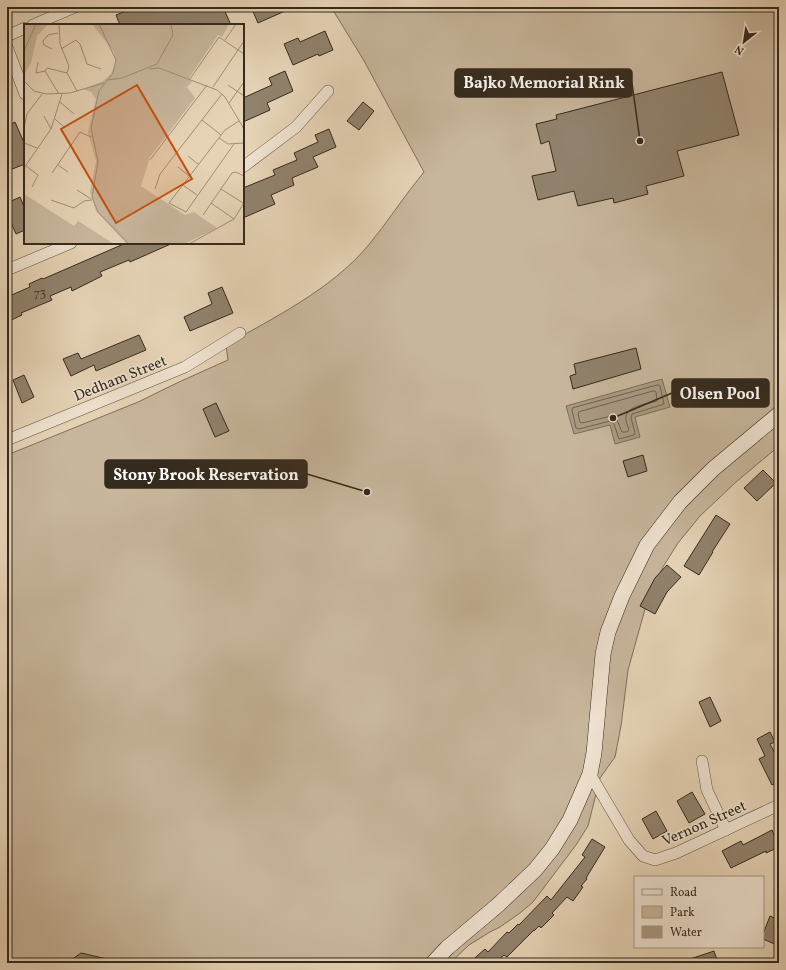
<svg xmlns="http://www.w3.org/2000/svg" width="786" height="970" font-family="Vollkorn,serif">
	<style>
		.green { fill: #c8b69c; stroke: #7e705c }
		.water { fill: #a99a82; stroke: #7a6d5a }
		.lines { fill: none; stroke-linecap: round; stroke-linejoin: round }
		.shore { stroke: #6e6250; stroke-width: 1 }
		.building { fill: #91826d; stroke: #342a1d }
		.street-casing { stroke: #605443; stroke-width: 12 }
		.secondary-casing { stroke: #342a1d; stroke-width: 16 }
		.street { stroke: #efe2d0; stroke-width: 11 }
		.secondary { stroke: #efe2d0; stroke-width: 15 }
		.labels { text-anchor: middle; stroke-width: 3; stroke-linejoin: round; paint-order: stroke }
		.number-label { font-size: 13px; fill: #4b4031 }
		.street-label { font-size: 15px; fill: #342a1d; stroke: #efe2d0 }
		.inset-road { fill: none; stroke: #9f8f79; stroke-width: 1 }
		.view { fill: #c4500f; fill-opacity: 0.15; stroke: #c4500f; stroke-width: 2 }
		.inset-edge { fill: none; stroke: #342a1d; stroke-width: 2 }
		.leader { fill: none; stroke: #342a1d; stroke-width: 1.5 }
		.callout-dot { fill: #342a1d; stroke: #efe2d0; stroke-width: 1.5 }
		.callout { fill: #342a1d; stroke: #342a1d; stroke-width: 1.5 }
		.callout-label { font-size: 16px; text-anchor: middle; font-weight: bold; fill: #fff }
	</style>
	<rect width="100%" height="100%" fill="#e6d3b6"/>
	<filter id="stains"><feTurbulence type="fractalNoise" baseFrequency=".005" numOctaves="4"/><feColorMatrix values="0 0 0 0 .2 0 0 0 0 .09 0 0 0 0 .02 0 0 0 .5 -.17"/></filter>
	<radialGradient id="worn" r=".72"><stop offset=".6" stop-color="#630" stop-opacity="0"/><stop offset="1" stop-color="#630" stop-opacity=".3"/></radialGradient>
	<path class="green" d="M331 7H779V446L736 482 700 516 678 543 663 567 647 602 628 670 621 726 615 757 600 778 588 826 576 845 533 902 520 913 500 927 490 932 469 945 450 963H7V455L138 402 179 382 228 360 226 345C275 317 330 290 367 247 387 223 404 196 424 172L363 59Z"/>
	<polygon class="water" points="662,379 670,407 635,417 640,437 615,444 610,425 574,434 566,406"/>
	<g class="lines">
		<g class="shore">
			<polygon points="658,385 660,386 664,404 632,414 631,418 635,433 634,435 619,439 614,424 610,421 579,429 576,428 572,410 573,408"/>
			<path d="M654 391 656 392 657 401C649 404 627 405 626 417 625 421 628 426 629 430L627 432H622L617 420 611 416 582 423 580 422 578 414 579 412Z"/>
		</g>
	</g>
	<g class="building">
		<polygon points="136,7 223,7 231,25 120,25 116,15"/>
		<polygon points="251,7 294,7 258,23"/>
		<polygon points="325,31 333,50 319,56 318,54 293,65 284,44 298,38 300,42"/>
		<polygon points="285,71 293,91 267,103 270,110 243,122 243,98 272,85 269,78"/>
		<polygon points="722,72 739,135 677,151 684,176 646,186 648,194 614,203 613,198 578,206 574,191 538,200 532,176 556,171 549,141 541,144 536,124 557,119 556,115"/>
		<polygon points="363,102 374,111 359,130 347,121"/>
		<polygon points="15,122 25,145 25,164 7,171 7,126"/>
		<polygon points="329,129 336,147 313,157 318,167 292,178 294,185 271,195 275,204 243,218 243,188 275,175 273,170 297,160 294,153 318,142 315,135"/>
		<polygon points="20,197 25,209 25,230 16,234 7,213 7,203"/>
		<polygon points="126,243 173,243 130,262 129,260 100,272 102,276 72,291 71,287 50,296 52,300 21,313 22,315 7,322 7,297 30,287 29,284 42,278 43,279"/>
		<polygon points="222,287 233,313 190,331 184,317 212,304 208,293"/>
		<polygon points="139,335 146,350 96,371 94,365 71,376 63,359 78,353 81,359"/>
		<polygon points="636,348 641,369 573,389 570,376 576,374 574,364"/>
		<polygon points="24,375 34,397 22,403 13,380"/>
		<polygon points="216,403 229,431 215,437 203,409"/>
		<polygon points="643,455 647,471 628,477 623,461"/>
		<polygon points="763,470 776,483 757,501 744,488"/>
		<polygon points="716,515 730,524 712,552 713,552 699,575 684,566"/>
		<polygon points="667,565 681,577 667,592 655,614 640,606 655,578"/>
		<polygon points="710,697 721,721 710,727 699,702"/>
		<polygon points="770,732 775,742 770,744 779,761 779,781 772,785 759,759 765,756 757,739"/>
		<polygon points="692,792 705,814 689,823 677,801"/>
		<polygon points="656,811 667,831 653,839 642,819"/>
		<polygon points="772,830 779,847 766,853 766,851 731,868 722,851 741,841 743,845"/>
		<polygon points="592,839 605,847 586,878 587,879 581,886 583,887 573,901 567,897 552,913 554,915 541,928 539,926 534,931 534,930 507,957 504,955 496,962 497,963 469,963 485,949 488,952 507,932 509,933 518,924 519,925 547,896 551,900 585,857 582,855"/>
		<polygon points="770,916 779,920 779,946 763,939 763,934"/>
		<polygon points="714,951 718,963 684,963 684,961"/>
		<polygon points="81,953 107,959 107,963 67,963"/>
	</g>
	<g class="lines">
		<g class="street-casing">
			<g id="street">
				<polyline points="33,25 75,7"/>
				<polyline points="7,36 25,28"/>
				<polyline points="7,47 25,94"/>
				<polyline points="243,167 296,127 328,91"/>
				<polyline points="7,270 71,243"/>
				<polyline points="7,440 185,367 240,333"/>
				<polyline points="702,761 707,790 726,830"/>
				<polyline points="590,774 629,840 643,856 655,860 676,853 779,805"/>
			</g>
		</g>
		<g class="secondary-casing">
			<polyline id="secondary" points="433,963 447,948 498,905 535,870 552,849 570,820 590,774 594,753 603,654 608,632 622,596 647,545 680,502 713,469 779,414"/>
		</g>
		<use href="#street" class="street"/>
		<use href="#secondary" class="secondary"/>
	</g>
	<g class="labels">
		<g class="number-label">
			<text x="40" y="297">73</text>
		</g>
		<g class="street-label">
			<text transform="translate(120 378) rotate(-22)" y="5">Dedham Street</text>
			<text transform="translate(704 823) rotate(-24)" y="5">Vernon Street</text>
		</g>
	</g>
	<g transform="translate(24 24)">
		<rect width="220" height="220" fill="#e6d3b6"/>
		<path d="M0 0H24L13 12 7 39 0 51ZM68 0H205L198 13 194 11 165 54 168 58 163 63 171 74 126 133 117 162 161 191 170 188 193 204 160 220H103L72 187 66 168 72 137 64 108 72 75 67 68 60 65 79 57 87 50 92 39 90 28ZM0 170 50 202 54 197 90 220H0Z" fill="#c8b69c"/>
		<path class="inset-road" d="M35 0 36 20 45 42 43 49M75 0 92 36 89 49 75 67 67 104 74 138 68 173 74 188 105 220M201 16 212 0M28 25 20 21 19 17 24 11 34 9M37 25 52 16 56 20 63 40 77 45M0 27 12 0M14 38 12 49 21 47M125 45 135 44 193 66 201 73 220 105M166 55 195 13 220 30M84 56 98 54 133 40 149 11 147 0M0 57 10 67 22 70 46 69 80 59M204 61 220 72M189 63 220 17M35 70 21 47 23 44 43 49 53 67M36 78 50 90M205 79 220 58M20 92 27 105M31 95 40 103M178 96 197 111M0 104 3 90 18 70M195 114 204 120 220 119M0 119 13 124M210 120 162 188 145 179 201 106 215 97M164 132 174 140M126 136 183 61M34 141 44 148M2 142 14 151 8 163M154 143 165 152M0 144 27 105 38 70M28 149 56 108 67 113M159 161 173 171M131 165 136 150 198 70M197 165 219 179M53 166 67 175M27 176 50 184 60 177 68 176M187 179 210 195M179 191 208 149 212 148 220 152M165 220 210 195 220 179"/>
		<path class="view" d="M113 61 168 155 92 199 37 105Z"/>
		<rect width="220" height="220" class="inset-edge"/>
	</g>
	<path class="leader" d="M640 141L632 83M613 418L672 393M367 492L307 474"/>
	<g class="callout-dot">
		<circle cx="640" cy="141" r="4"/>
		<circle cx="613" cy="418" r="4"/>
		<circle cx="367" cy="492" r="4"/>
	</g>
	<g class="callout">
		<rect x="455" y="69" width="177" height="28" rx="4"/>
		<rect x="672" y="379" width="97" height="28" rx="4"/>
		<rect x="105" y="460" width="202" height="28" rx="4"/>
	</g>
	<g class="callout-label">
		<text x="544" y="88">Bajko Memorial Rink</text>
		<text x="720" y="399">Olsen Pool</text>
		<text x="206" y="480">Stony Brook Reservation</text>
	</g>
	<rect width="786" height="970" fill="none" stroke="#e6d3b6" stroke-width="24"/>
	<rect x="8" y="8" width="770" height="954" fill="none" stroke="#342a1d" stroke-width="2"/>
	<rect x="12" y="12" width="762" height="946" fill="none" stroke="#342a1d"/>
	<rect x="634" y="876" width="130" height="72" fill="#efe2d0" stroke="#a49888"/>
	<rect x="642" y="889" width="20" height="6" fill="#efe2d0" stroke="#a49888"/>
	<text x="670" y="896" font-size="12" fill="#342a1d">Road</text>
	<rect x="642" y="906" width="20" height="12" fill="#c8b69c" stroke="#a49888"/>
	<text x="670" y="916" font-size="12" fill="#342a1d">Park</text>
	<rect x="642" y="926" width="20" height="12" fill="#a99a82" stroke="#a49888"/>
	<text x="670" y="936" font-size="12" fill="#342a1d">Water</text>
	<g transform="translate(744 42) rotate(210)" stroke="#efe2d0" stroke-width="3" paint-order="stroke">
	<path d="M0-3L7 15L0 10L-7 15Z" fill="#342a1d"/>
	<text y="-6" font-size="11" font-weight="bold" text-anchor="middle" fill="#342a1d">N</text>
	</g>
	<rect width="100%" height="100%" filter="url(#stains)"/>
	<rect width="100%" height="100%" fill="url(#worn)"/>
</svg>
